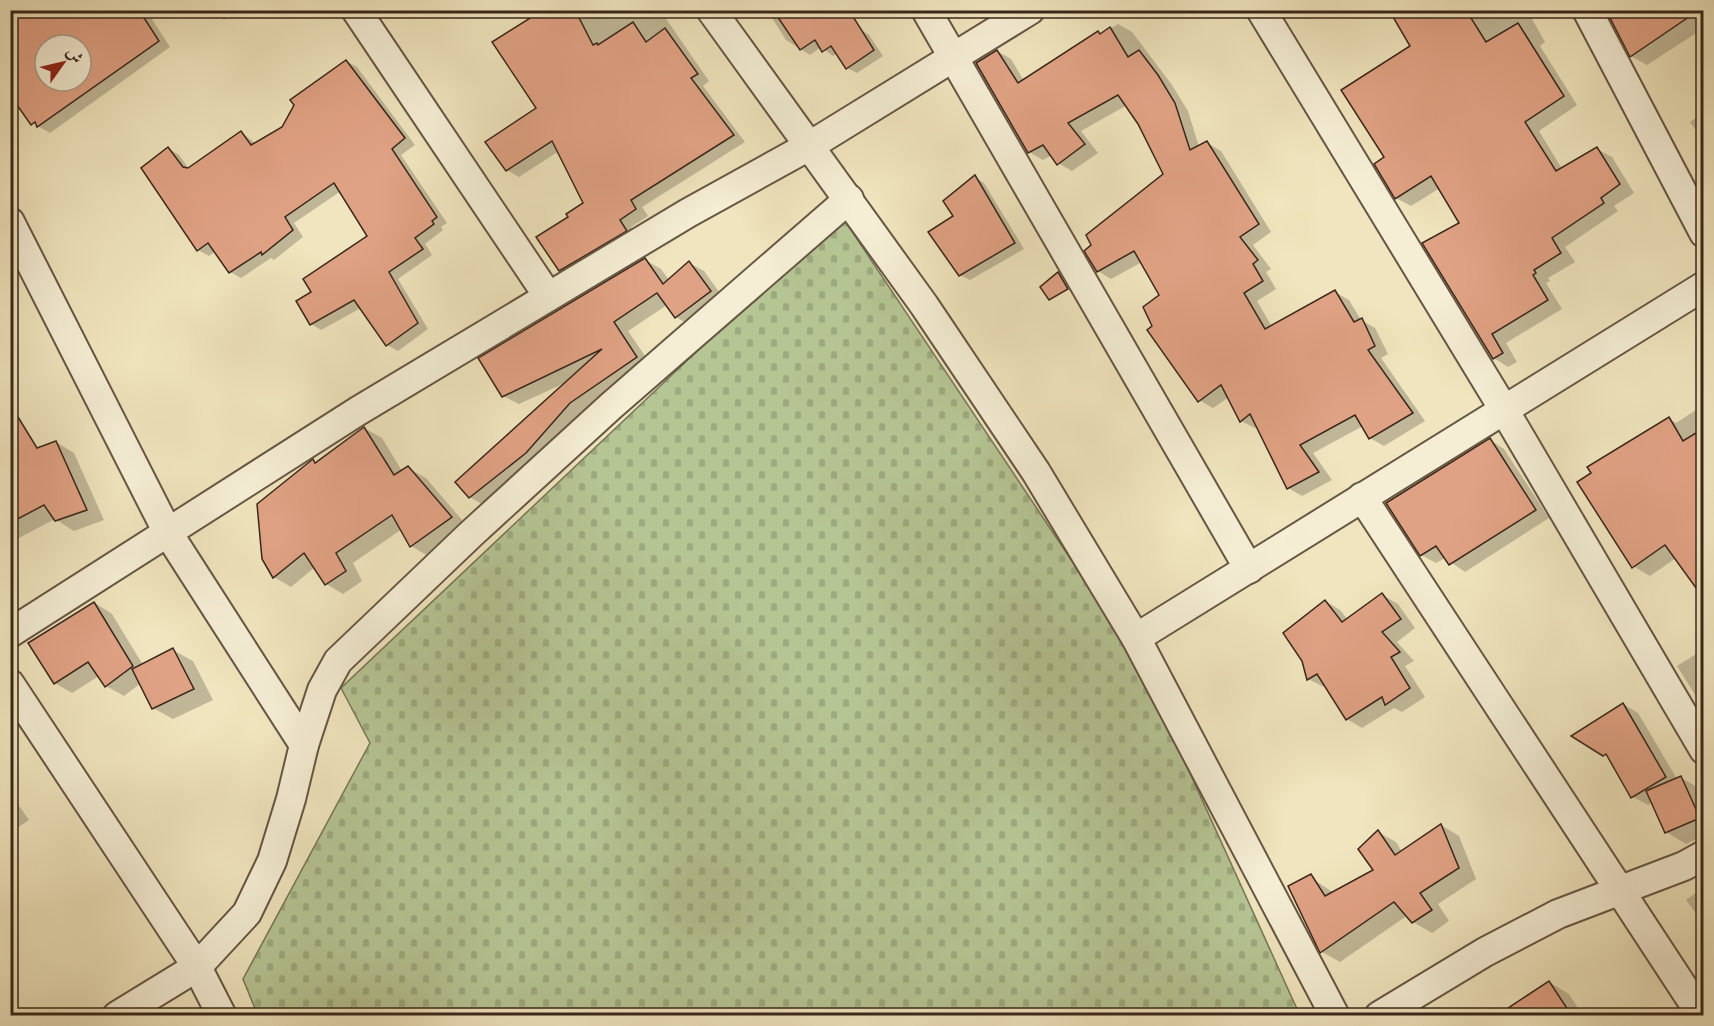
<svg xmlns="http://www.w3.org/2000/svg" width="1714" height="1026" font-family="'Libre Caslon Text',Amiri,serif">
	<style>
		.cemetery { fill: url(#cemetery-stones); stroke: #777658; stroke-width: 1.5 }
		.shadow { fill: #0003; fill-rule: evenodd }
		.building { fill: #e0a284; stroke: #38261b; stroke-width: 1.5; fill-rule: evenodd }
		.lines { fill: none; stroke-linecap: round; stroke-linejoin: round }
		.street-casing { stroke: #665644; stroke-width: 32 }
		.street { stroke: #f5eed5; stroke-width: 28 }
	</style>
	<defs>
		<pattern id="cemetery-stones" width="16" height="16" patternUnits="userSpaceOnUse" patternTransform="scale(1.5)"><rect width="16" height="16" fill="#b6c594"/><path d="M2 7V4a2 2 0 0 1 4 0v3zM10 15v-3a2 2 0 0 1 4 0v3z" fill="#9da97f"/></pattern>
	</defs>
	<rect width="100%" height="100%" fill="#f0e5be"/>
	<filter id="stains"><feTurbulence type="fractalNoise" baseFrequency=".00333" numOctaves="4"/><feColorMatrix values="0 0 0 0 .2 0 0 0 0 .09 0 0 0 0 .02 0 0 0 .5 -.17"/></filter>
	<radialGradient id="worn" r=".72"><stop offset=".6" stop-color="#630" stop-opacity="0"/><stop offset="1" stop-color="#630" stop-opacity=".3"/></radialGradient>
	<polygon class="cemetery" points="841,215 1140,663 1297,1009 1286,1016 258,1016 243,979 370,743 341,688"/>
	<g class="shadow">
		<path d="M10 10H146L170 47 50 133 38 126ZM45 45H81V81H45Z"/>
		<polygon points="210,10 236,10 224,20"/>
		<polygon points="545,10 660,10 709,81 703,86 745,142 642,207 648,216 631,227 638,238 572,277 560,270 570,217 585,203 559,151 519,177 507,170 538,108"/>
		<polygon points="772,10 844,10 860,29 869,35 883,56 857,73 847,68 837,53 833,56 821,47 810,55 786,40 772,18 775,16"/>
		<polygon points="951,10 966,10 959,15"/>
		<polygon points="1391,10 1527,10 1545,42 1540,46 1577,105 1539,131 1562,169 1597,149 1612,157 1634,193 1614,206 1618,211 1565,247 1575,262 1548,278 1550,281 1546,283 1562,309 1506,343 1517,362 1508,367 1494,358 1461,223 1440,188 1411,206 1396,198 1386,158 1412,46"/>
		<polygon points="1615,10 1704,10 1704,28 1647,65 1631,56"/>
		<polygon points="1118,24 1132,32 1172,85 1188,111 1199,147 1207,143 1221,151 1271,232 1253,245 1271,269 1266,272 1276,289 1257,301 1272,327 1335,292 1349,300 1361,320 1375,328 1388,354 1381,358 1425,421 1384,446 1370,438 1363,426 1313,453 1332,480 1302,496 1288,488 1258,426 1255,428 1241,421 1229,397 1213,408 1199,400 1154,327 1161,296 1142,262 1111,279 1098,271 1165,175 1127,105 1081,131 1098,153 1072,171 1058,163 1052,155 1043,160 1029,152 997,51 1011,59 1024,81"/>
		<polygon points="346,61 357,67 415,145 401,155 447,223 441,227 443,230 425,244 432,255 398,279 428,329 398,351 387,345 361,308 321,330 311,324 313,292 370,237 341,191 294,223 303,237 274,260 271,258 241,278 230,272 216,251 209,256 198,250 143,168 169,149 179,155 189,169 242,133 256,144 284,128"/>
		<polygon points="1704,112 1704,151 1698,143 1703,140 1690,122"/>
		<polygon points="975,177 984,183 1024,249 970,280 960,275 955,216"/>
		<polygon points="645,260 661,269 669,280 689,263 704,271 725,300 691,326 676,317 667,305 628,331 652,366 485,506 470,497 457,482 567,382 519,404 503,396"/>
		<polygon points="1699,408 1704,411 1704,597 1676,558 1650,576 1633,566 1669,419 1676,423"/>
		<polygon points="364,428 382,438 402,471 408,468 426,478 468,527 428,556 411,546 402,529 353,563 362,581 343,594 326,584 315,567 291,587 274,577 313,461 317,463"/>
		<polygon points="1490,440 1504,449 1549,518 1465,572 1445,558 1436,563 1421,555"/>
		<polygon points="56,442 74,453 104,520 74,531 55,519 17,539 10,535 10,492"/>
		<polygon points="1382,595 1398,604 1415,628 1397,642 1414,661 1405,666 1425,697 1402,712 1394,708 1362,728 1347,719 1326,686 1324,687 1308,679 1325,601 1340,610 1348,620"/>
		<polygon points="95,603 112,614 143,665 173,650 193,661 213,700 173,719 153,708 141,683 124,696 106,686 99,676 72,693 55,683"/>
		<polygon points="1704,649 1704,709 1677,666"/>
		<polygon points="1623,704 1638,713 1677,779 1681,778 1701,789 1704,796 1704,836 1686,844 1666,832 1653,802 1648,805 1633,797 1610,758 1573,736"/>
		<polygon points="10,793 29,820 10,833"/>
		<polygon points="1441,825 1459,836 1476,879 1438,904 1449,921 1432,933 1413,922 1408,915 1340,962 1322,952 1313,879 1334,893 1375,870 1378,832 1396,842 1402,852"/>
		<polygon points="1704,887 1704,924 1686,900"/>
		<polygon points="1549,982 1569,994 1583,1016 1518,1016"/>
	</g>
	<g class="building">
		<path d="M10 10H139L159 41 37 127 35 122 31 125 10 95ZM45 45H81V81H45Z"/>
		<polygon points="543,10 575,10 593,45 597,43 598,45 633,22 646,42 665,28 698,74 691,78 734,135 631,200 636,209 620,220 627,231 559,271 536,237 568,217 566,214 583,203 552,141 506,171 485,142 536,108 492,42"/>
		<polygon points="773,10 859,10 852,15 874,50 846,69 831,46 822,52 815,40 800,50"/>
		<polygon points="1389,10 1466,10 1486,42 1518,23 1564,96 1525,122 1556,171 1597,147 1620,184 1601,198 1604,203 1552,238 1561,253 1534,270 1536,273 1533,275 1548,300 1492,334 1503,353 1493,359 1422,243 1459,223 1431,176 1395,199 1374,164 1384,157 1341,90 1410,46"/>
		<polygon points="1606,10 1699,10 1630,57"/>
		<polygon points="1110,27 1128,57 1139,50 1158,75 1175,103 1190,150 1207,141 1259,224 1240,237 1258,260 1253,264 1263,281 1244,293 1265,329 1335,290 1354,322 1362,318 1375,346 1368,350 1413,413 1369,439 1355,415 1300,445 1319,472 1287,489 1250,414 1240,422 1221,385 1198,402 1147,330 1152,326 1143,307 1159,295 1134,251 1097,272 1084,251 1091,245 1086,235 1163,174 1138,124 1118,95 1068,123 1085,144 1057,165 1043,145 1028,153 976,63 997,50 1018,83 1098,31 1100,34"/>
		<polygon points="346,60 405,138 392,149 437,217 432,221 434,224 415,238 423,249 389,272 418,323 386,346 354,300 310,325 296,301 311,292 303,279 367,236 334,183 285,217 293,230 262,255 261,252 229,273 208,243 197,251 141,168 168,147 183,167 188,168 241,131 251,145 282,127 294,105 290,100"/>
		<polygon points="975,175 1015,243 959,276 928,232 953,216 943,201"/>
		<polygon points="645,258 663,284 689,261 711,291 675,318 657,293 614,322 637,357 570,403 526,453 469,498 455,482 602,349 502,397 478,358"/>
		<polygon points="1058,272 1068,289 1049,300 1040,287"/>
		<polygon points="10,404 37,448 56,441 87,510 55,521 44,505 10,523"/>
		<polygon points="1669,417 1683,441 1704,428 1704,599 1665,545 1632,568 1577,482 1591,473 1587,467"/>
		<polygon points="364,427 394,475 408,466 452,517 410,547 392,515 336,553 346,571 325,585 304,553 273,578 262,559 257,504 308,463 313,459 315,463"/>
		<polygon points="1490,438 1536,510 1449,565 1436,546 1420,556 1386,503"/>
		<polygon points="1382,593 1401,619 1382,632 1400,652 1391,657 1410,688 1385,705 1382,697 1346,720 1317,674 1307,680 1302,661 1283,633 1325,600 1342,622"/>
		<polygon points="94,602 133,666 105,687 88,662 54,684 28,643"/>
		<polygon points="173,648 194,689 152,709 132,669"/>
		<polygon points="1623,703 1666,777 1631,798 1606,754 1603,756 1571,736"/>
		<polygon points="1681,776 1700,818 1665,833 1646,791"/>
		<polygon points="1441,824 1459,868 1420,893 1432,910 1412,923 1394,902 1320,953 1288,886 1311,874 1325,896 1373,870 1358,849 1378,830 1395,855"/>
		<polygon points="1549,981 1572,1016 1496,1016"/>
	</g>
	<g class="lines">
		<g class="street-casing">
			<g id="street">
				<polyline points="356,10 548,296"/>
				<polyline points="711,10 924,305 1036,472 1136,638 1335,1016"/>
				<polyline points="926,10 1249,569"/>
				<polyline points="1261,10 1503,408 1704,750"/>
				<polyline points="1587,10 1704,233"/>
				<polyline points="10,222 168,533 304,745"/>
				<polyline points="1362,497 1702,1016"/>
				<polyline points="10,633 358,411 688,213 811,145 1030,10"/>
				<polyline points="1136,638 1704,286"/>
				<polyline points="10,684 197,967 222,1016"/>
				<polyline points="117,1016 197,967 247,913 272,861 291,799 304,745 322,690 338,661 471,534 611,406 849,199"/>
				<polyline points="1379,1016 1485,952 1558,914 1684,866 1704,855"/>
			</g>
		</g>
		<use href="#street" class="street"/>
	</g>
	<rect width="1714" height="1026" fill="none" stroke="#f0e5be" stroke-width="36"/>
	<rect x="12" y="12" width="1690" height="1002" fill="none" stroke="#38261b" stroke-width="3"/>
	<rect x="18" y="18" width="1678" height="990" fill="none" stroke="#38261b" stroke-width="1.5"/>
	<g transform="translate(63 63) rotate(56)"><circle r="28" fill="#f5eed5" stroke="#a99e8b" stroke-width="1.5"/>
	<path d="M0-4.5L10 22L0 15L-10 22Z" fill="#8f2418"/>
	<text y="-9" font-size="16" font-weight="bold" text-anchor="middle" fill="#38261b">ش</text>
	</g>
	<rect width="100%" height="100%" filter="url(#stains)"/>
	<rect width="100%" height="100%" fill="url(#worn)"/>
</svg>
